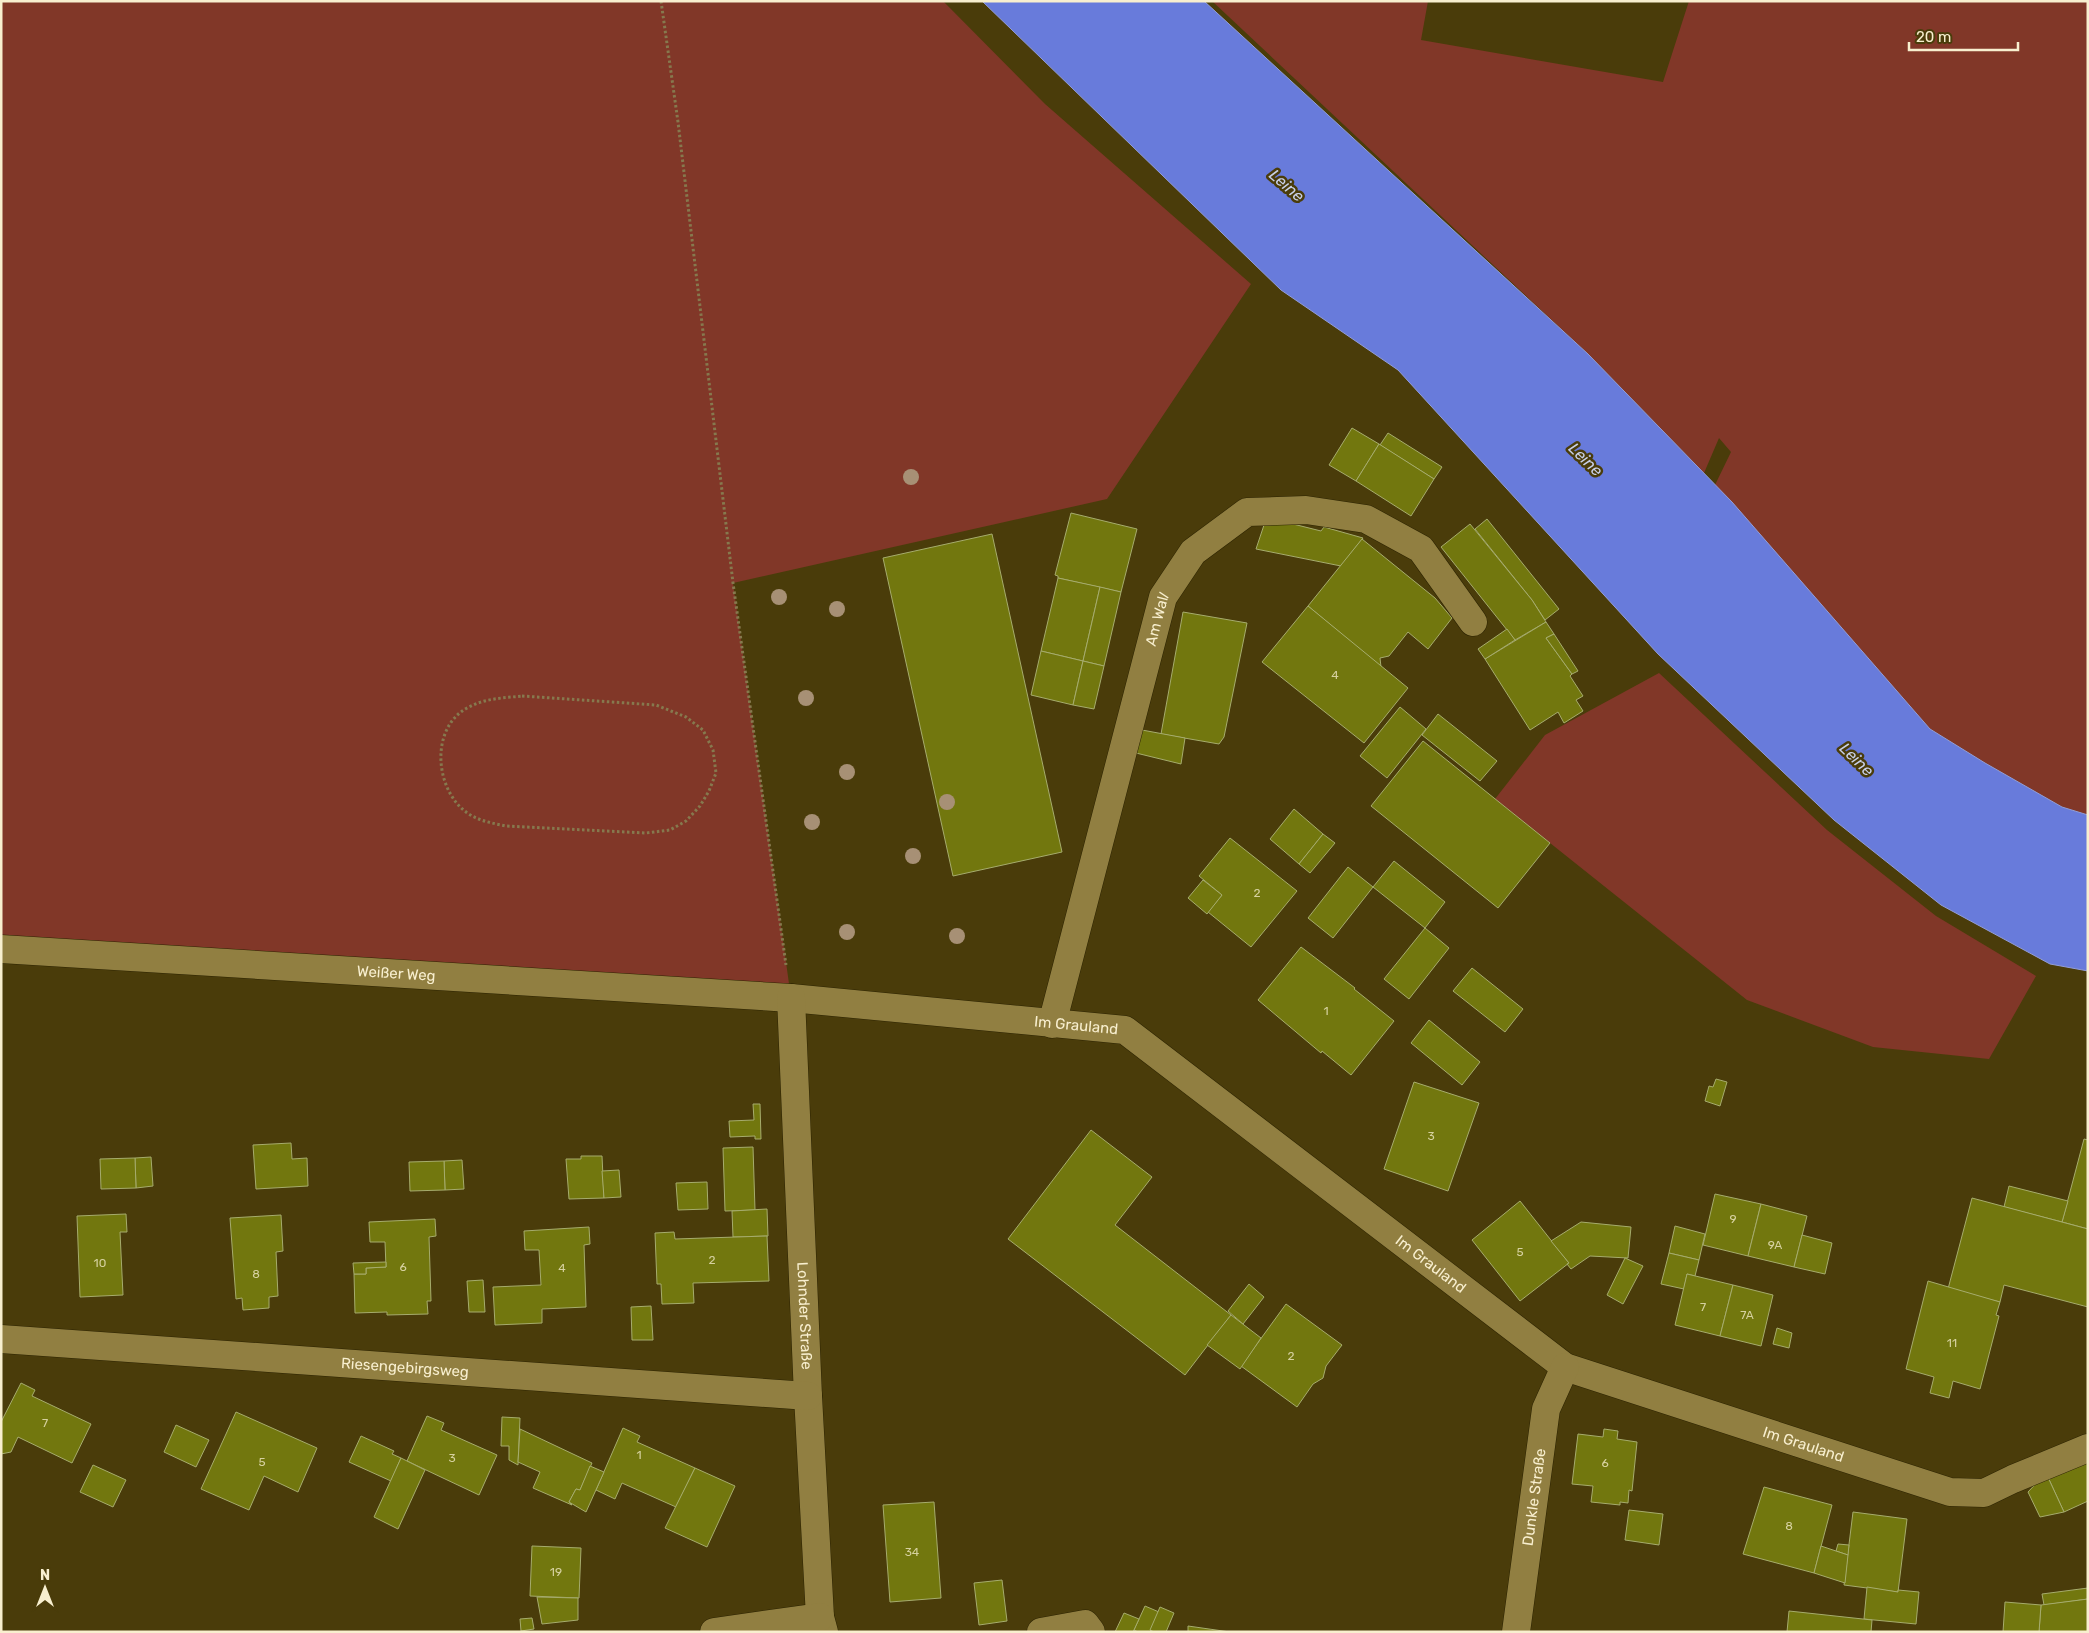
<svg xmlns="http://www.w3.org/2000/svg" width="2089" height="1633" font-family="Rubik,sans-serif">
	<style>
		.green { fill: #813728 }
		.water { fill: #687bdb; stroke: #939ed7 }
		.building { fill: #72770e; stroke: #a6ac6d }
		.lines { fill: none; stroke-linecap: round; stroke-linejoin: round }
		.minor-casing { stroke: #2d2402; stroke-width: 29 }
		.path { stroke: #86794e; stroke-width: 3; stroke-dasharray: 2.5 2.5; stroke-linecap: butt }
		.minor { stroke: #917f41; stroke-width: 28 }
		.tree { fill: #a79075 }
		.labels { text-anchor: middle; stroke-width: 5; stroke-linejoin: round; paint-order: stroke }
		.number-label { font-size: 12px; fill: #d6d19f }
		.street-label { font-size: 15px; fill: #f8efcf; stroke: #4a3c0a }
		.water-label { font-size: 16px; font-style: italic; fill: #c8d0e8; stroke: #4a3c0a }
	</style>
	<rect width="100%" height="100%" fill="#4a3c0a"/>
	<g class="green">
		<polygon points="1,1 943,1 1045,104 1251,284 1107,499 733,583 791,998 1,949"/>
		<polygon points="1212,1 1428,1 1421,40 1663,82 1689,1 2088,1 2088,815 2062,807 1985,763 1930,729 1715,485 1731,452 1719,438 1704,473 1588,354"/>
		<polygon points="1659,673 1827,830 1936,916 2036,976 1989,1059 1873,1047 1747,1000 1495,799 1545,735"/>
	</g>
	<polygon class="water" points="982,1 1204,1 1588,354 1732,502 1930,729 1985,763 2062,807 2088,815 2088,971 2050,964 1941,905 1834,820 1658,654 1398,370 1281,290"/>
	<g class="building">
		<polygon points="1352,428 1379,444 1356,481 1329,465"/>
		<polygon points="1388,433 1442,467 1434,479 1380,445"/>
		<polygon points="1379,444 1434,479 1411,516 1356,481"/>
		<polygon points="1071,513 1137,529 1121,592 1058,578 1058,576 1055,575"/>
		<polygon points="1273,519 1321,531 1324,527 1363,538 1341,566 1256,549 1264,525"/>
		<polygon points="1487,519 1559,609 1545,620 1532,600 1475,529"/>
		<polygon points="1470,524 1532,600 1546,622 1515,640 1441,547"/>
		<polygon points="992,534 1062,852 953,876 883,558"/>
		<polygon points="1362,539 1435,598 1452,618 1428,649 1408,632 1389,656 1380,658 1381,667 1308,606"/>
		<polygon points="1058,578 1100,587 1083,661 1041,651"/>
		<polygon points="1100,587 1121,592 1104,666 1083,661"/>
		<polygon points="1308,606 1408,688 1364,743 1262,662"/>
		<polygon points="1183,612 1247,623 1224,737 1219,744 1161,734"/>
		<polygon points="1546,622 1554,634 1546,638 1572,674 1570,676 1583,696 1576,700 1583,711 1564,723 1558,712 1530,730 1485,659"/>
		<polygon points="1507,629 1515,640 1485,659 1478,649"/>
		<polygon points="1554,634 1578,671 1572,674 1546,638"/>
		<polygon points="1041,651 1083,661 1073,705 1031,695"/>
		<polygon points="1083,661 1104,666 1094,709 1073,705"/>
		<polygon points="1400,707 1426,729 1387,778 1360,756"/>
		<polygon points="1438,714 1497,761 1480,781 1422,735"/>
		<polygon points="1142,730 1185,738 1181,764 1136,753"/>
		<polygon points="1423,741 1550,843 1498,908 1371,806"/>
		<polygon points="1294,809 1323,834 1299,864 1270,839"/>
		<polygon points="1323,834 1335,843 1310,873 1299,864"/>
		<polygon points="1230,838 1297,891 1251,947 1208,912 1222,895 1199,876"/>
		<polygon points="1394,861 1445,902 1425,928 1373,887"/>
		<polygon points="1348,867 1373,887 1333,938 1308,918"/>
		<polygon points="1203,880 1222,895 1207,914 1188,898"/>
		<polygon points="1425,928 1449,948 1409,999 1384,979"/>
		<polygon points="1301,947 1355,988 1354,989 1394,1021 1351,1075 1322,1051 1321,1053 1258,1000"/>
		<polygon points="1472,968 1523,1009 1505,1032 1453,991"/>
		<polygon points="1429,1020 1480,1062 1462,1085 1411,1043"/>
		<polygon points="1716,1079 1727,1082 1720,1106 1705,1101 1709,1086 1713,1087"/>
		<polygon points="1414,1082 1479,1103 1448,1191 1384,1169"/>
		<polygon points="753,1104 760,1104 761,1139 755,1139 755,1136 730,1137 729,1121 754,1120"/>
		<polygon points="1091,1130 1152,1177 1115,1225 1231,1315 1185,1375 1008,1239"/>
		<polygon points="2084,1139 2088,1140 2088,1229 2062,1222"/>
		<polygon points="291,1143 292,1159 307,1158 308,1186 256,1189 253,1145"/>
		<polygon points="753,1147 755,1210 725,1211 723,1148"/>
		<polygon points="581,1156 602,1156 604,1198 569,1199 566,1159 581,1159"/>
		<polygon points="151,1157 153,1186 136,1188 135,1158"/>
		<polygon points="135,1158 136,1188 101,1189 100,1159"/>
		<polygon points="462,1160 464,1189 445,1190 444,1161"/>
		<polygon points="444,1161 445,1190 410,1191 409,1162"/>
		<polygon points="619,1170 621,1197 604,1198 602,1171"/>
		<polygon points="707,1182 708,1209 678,1210 676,1183"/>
		<polygon points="2009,1186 2068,1201 2062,1222 2004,1207"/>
		<polygon points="1715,1194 1761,1204 1748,1256 1703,1245"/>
		<polygon points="1972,1198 2088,1229 2088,1307 2004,1285 2000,1302 1948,1289"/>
		<polygon points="1520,1201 1569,1263 1520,1301 1472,1240"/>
		<polygon points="1761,1204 1807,1216 1794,1267 1748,1256"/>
		<polygon points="767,1209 768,1236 733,1237 732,1211"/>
		<polygon points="126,1214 127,1232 120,1232 123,1295 80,1297 77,1216"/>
		<polygon points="281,1215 283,1251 276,1252 278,1296 269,1297 269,1308 243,1310 242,1298 236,1299 230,1218"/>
		<polygon points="435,1219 436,1236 429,1237 431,1301 427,1301 428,1314 387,1315 387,1312 355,1313 354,1274 366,1274 366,1268 386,1267 385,1242 370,1242 369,1222"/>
		<polygon points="1581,1222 1631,1227 1628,1258 1590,1256 1571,1269 1567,1264 1569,1263 1551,1241"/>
		<polygon points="1675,1226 1705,1234 1699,1260 1669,1253"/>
		<polygon points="589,1227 590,1244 584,1245 586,1307 542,1309 542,1323 495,1325 493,1287 541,1285 539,1250 525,1250 524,1231"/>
		<polygon points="674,1232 675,1239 767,1236 769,1281 693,1283 694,1303 662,1304 661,1284 657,1284 655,1233"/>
		<polygon points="1802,1235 1832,1243 1825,1274 1794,1267"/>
		<polygon points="1669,1253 1699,1260 1695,1276 1687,1274 1684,1289 1661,1284"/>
		<polygon points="1625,1258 1643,1266 1623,1304 1607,1295"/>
		<polygon points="386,1262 386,1267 366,1268 366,1274 354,1274 353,1263"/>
		<polygon points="1687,1274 1733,1285 1720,1336 1675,1325"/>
		<polygon points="483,1280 485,1312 469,1312 467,1281"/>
		<polygon points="1928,1281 2000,1302 1996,1315 1999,1316 1980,1389 1953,1381 1949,1398 1930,1393 1934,1377 1906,1369"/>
		<polygon points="1249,1284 1264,1297 1243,1324 1228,1311"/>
		<polygon points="1733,1285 1773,1295 1761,1346 1720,1336"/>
		<polygon points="1286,1304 1342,1345 1326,1366 1323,1378 1313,1384 1297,1407 1241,1366"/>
		<polygon points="651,1306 653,1340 632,1340 631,1307"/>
		<polygon points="1231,1315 1261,1338 1240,1369 1207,1345"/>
		<polygon points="1777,1328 1792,1333 1789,1348 1773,1344"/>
		<polygon points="21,1383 35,1390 32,1396 91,1424 72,1463 18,1437 11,1452 1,1454 1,1422"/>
		<polygon points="236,1412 317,1448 298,1492 264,1476 249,1510 201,1489"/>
		<polygon points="427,1416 444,1423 441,1430 497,1455 479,1495 407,1461"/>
		<polygon points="502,1417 520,1418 518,1465 509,1460 509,1446 501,1446"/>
		<polygon points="176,1425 209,1440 196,1467 164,1452"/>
		<polygon points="623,1428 640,1436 637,1442 695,1468 676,1507 622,1483 615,1499 596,1490"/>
		<polygon points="520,1429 592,1463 580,1490 576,1489 569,1502 572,1505 533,1488 540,1472 518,1462"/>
		<polygon points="1604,1429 1618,1431 1617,1439 1637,1442 1632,1491 1629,1490 1628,1503 1620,1502 1620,1505 1591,1502 1593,1486 1572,1484 1578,1434 1603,1437"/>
		<polygon points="361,1436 394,1451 392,1454 401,1458 391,1481 349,1462"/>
		<polygon points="2088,1454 2088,1501 2064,1512 2046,1473"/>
		<polygon points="401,1458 425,1470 398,1529 374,1517"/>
		<polygon points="93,1465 126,1480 113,1507 80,1492"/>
		<polygon points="590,1466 604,1472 586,1512 569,1502 576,1489 580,1490"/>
		<polygon points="695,1468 735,1486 707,1547 665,1528"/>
		<polygon points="2046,1473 2064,1512 2040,1517 2028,1492"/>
		<polygon points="1764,1487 1832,1505 1814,1573 1743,1554"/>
		<polygon points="934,1502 941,1598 890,1602 883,1505"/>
		<polygon points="1629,1510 1663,1514 1659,1545 1625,1540"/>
		<polygon points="1853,1512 1907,1519 1898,1592 1844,1585"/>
		<polygon points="1838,1544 1849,1545 1848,1555 1836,1551"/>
		<polygon points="532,1546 581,1548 579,1598 530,1596"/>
		<polygon points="1821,1546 1848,1555 1845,1583 1814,1573"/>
		<polygon points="1002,1580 1007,1621 979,1625 974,1583"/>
		<polygon points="1867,1587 1898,1592 1898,1590 1919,1592 1916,1624 1864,1619"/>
		<polygon points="2088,1588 2088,1599 2044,1605 2042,1594"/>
		<polygon points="537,1597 578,1598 578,1620 542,1624"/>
		<polygon points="2088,1599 2088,1632 2039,1632 2041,1605"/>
		<polygon points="2005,1602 2041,1605 2039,1632 2003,1632"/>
		<polygon points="1145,1606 1159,1612 1150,1632 1138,1632 1134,1630"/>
		<polygon points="1160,1607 1174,1613 1166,1632 1154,1632 1150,1630"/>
		<polygon points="1789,1611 1872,1620 1871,1632 1787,1632"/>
		<polygon points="1124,1613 1139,1619 1133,1632 1115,1632"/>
		<polygon points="532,1618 534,1629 521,1631 520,1619"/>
		<polygon points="1188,1626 1230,1632 1188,1632"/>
	</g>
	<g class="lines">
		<g class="minor-casing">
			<g id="minor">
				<path id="s1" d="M1 949 791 998 1125 1030 1565 1367 1950 1492 1984 1493 2013 1479 2088 1448"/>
				<path id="s2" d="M791 998 808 1396 820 1617 824 1632"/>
				<path id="s3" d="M1052 1024 1163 597 1193 552 1247 512 1306 510 1366 519 1421 549 1473 622"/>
				<path id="s4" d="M1 1339 808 1396"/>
				<polyline points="714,1632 820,1617"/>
				<polyline points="1041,1632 1085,1624 1091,1632"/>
				<path id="s5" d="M1516 1632 1546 1409 1565 1367"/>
			</g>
		</g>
		<g class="path">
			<polyline points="661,1 678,122 733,583 786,965"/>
			<path d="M522 696 656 705 686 717 703 730 713 750 716 773 709 791 700 806 686 821 670 830 646 833 506 826C492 823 478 821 466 812 434 788 430 726 469 707 486 698 504 698 522 696Z"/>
		</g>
		<use href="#minor" class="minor"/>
	</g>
	<g class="tree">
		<circle cx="911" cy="477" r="8"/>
		<circle cx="779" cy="597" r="8"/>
		<circle cx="837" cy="609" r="8"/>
		<circle cx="806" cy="698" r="8"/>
		<circle cx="847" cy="772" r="8"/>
		<circle cx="947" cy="802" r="8"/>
		<circle cx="812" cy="822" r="8"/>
		<circle cx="913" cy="856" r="8"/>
		<circle cx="847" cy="932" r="8"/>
		<circle cx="957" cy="936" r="8"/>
	</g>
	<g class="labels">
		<g class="number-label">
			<text x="1335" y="679">4</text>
			<text x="1257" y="897">2</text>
			<text x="1326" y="1015">1</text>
			<text x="1431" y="1140">3</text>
			<text x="1733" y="1223">9</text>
			<text x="1775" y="1249">9A</text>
			<text x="1520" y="1256">5</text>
			<text x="712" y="1264">2</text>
			<text x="100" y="1267">10</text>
			<text x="403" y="1271">6</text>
			<text x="562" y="1272">4</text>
			<text x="256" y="1278">8</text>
			<text x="1703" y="1311">7</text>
			<text x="1747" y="1319">7A</text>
			<text x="1952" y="1347">11</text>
			<text x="1291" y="1360">2</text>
			<text x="45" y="1427">7</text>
			<text x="639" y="1459">1</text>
			<text x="452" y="1462">3</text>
			<text x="262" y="1466">5</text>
			<text x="1605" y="1467">6</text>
			<text x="1789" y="1530">8</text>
			<text x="912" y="1556">34</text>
			<text x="556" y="1576">19</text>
		</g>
		<g class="street-label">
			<text dy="5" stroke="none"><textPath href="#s3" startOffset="418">Am Wall</textPath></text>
			<text dy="5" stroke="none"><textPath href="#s1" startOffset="396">Weißer Weg</textPath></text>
			<text dy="5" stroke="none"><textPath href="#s1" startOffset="1078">Im Grauland</textPath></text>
			<text dy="5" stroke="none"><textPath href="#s1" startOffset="1512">Im Grauland</textPath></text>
			<text dy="5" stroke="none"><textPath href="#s2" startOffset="318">Lohnder Straße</textPath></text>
			<text dy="5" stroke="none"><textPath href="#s4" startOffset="405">Riesengebirgsweg</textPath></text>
			<text dy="5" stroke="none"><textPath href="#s1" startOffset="1932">Im Grauland</textPath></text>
			<text dy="5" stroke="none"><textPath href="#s5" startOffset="136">Dunkle Straße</textPath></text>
		</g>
		<g class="water-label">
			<text transform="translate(1287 185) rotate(41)" y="6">Leine</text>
			<text transform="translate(1586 459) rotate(44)" y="6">Leine</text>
			<text transform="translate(1857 759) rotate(44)" y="6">Leine</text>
		</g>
	</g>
	<rect width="2089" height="1633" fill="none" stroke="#f8efcf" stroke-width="5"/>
	<g transform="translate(45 1588)" stroke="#4a3c0a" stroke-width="4" paint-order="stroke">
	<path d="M0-4L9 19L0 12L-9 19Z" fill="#f8efcf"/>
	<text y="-8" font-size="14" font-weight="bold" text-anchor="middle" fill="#f8efcf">N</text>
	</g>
	<path d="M1909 42v8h109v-8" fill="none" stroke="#f8efcf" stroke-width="2.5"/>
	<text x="1916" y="42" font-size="15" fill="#f8efcf" stroke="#4a3c0a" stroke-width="4" paint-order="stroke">20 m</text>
</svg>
